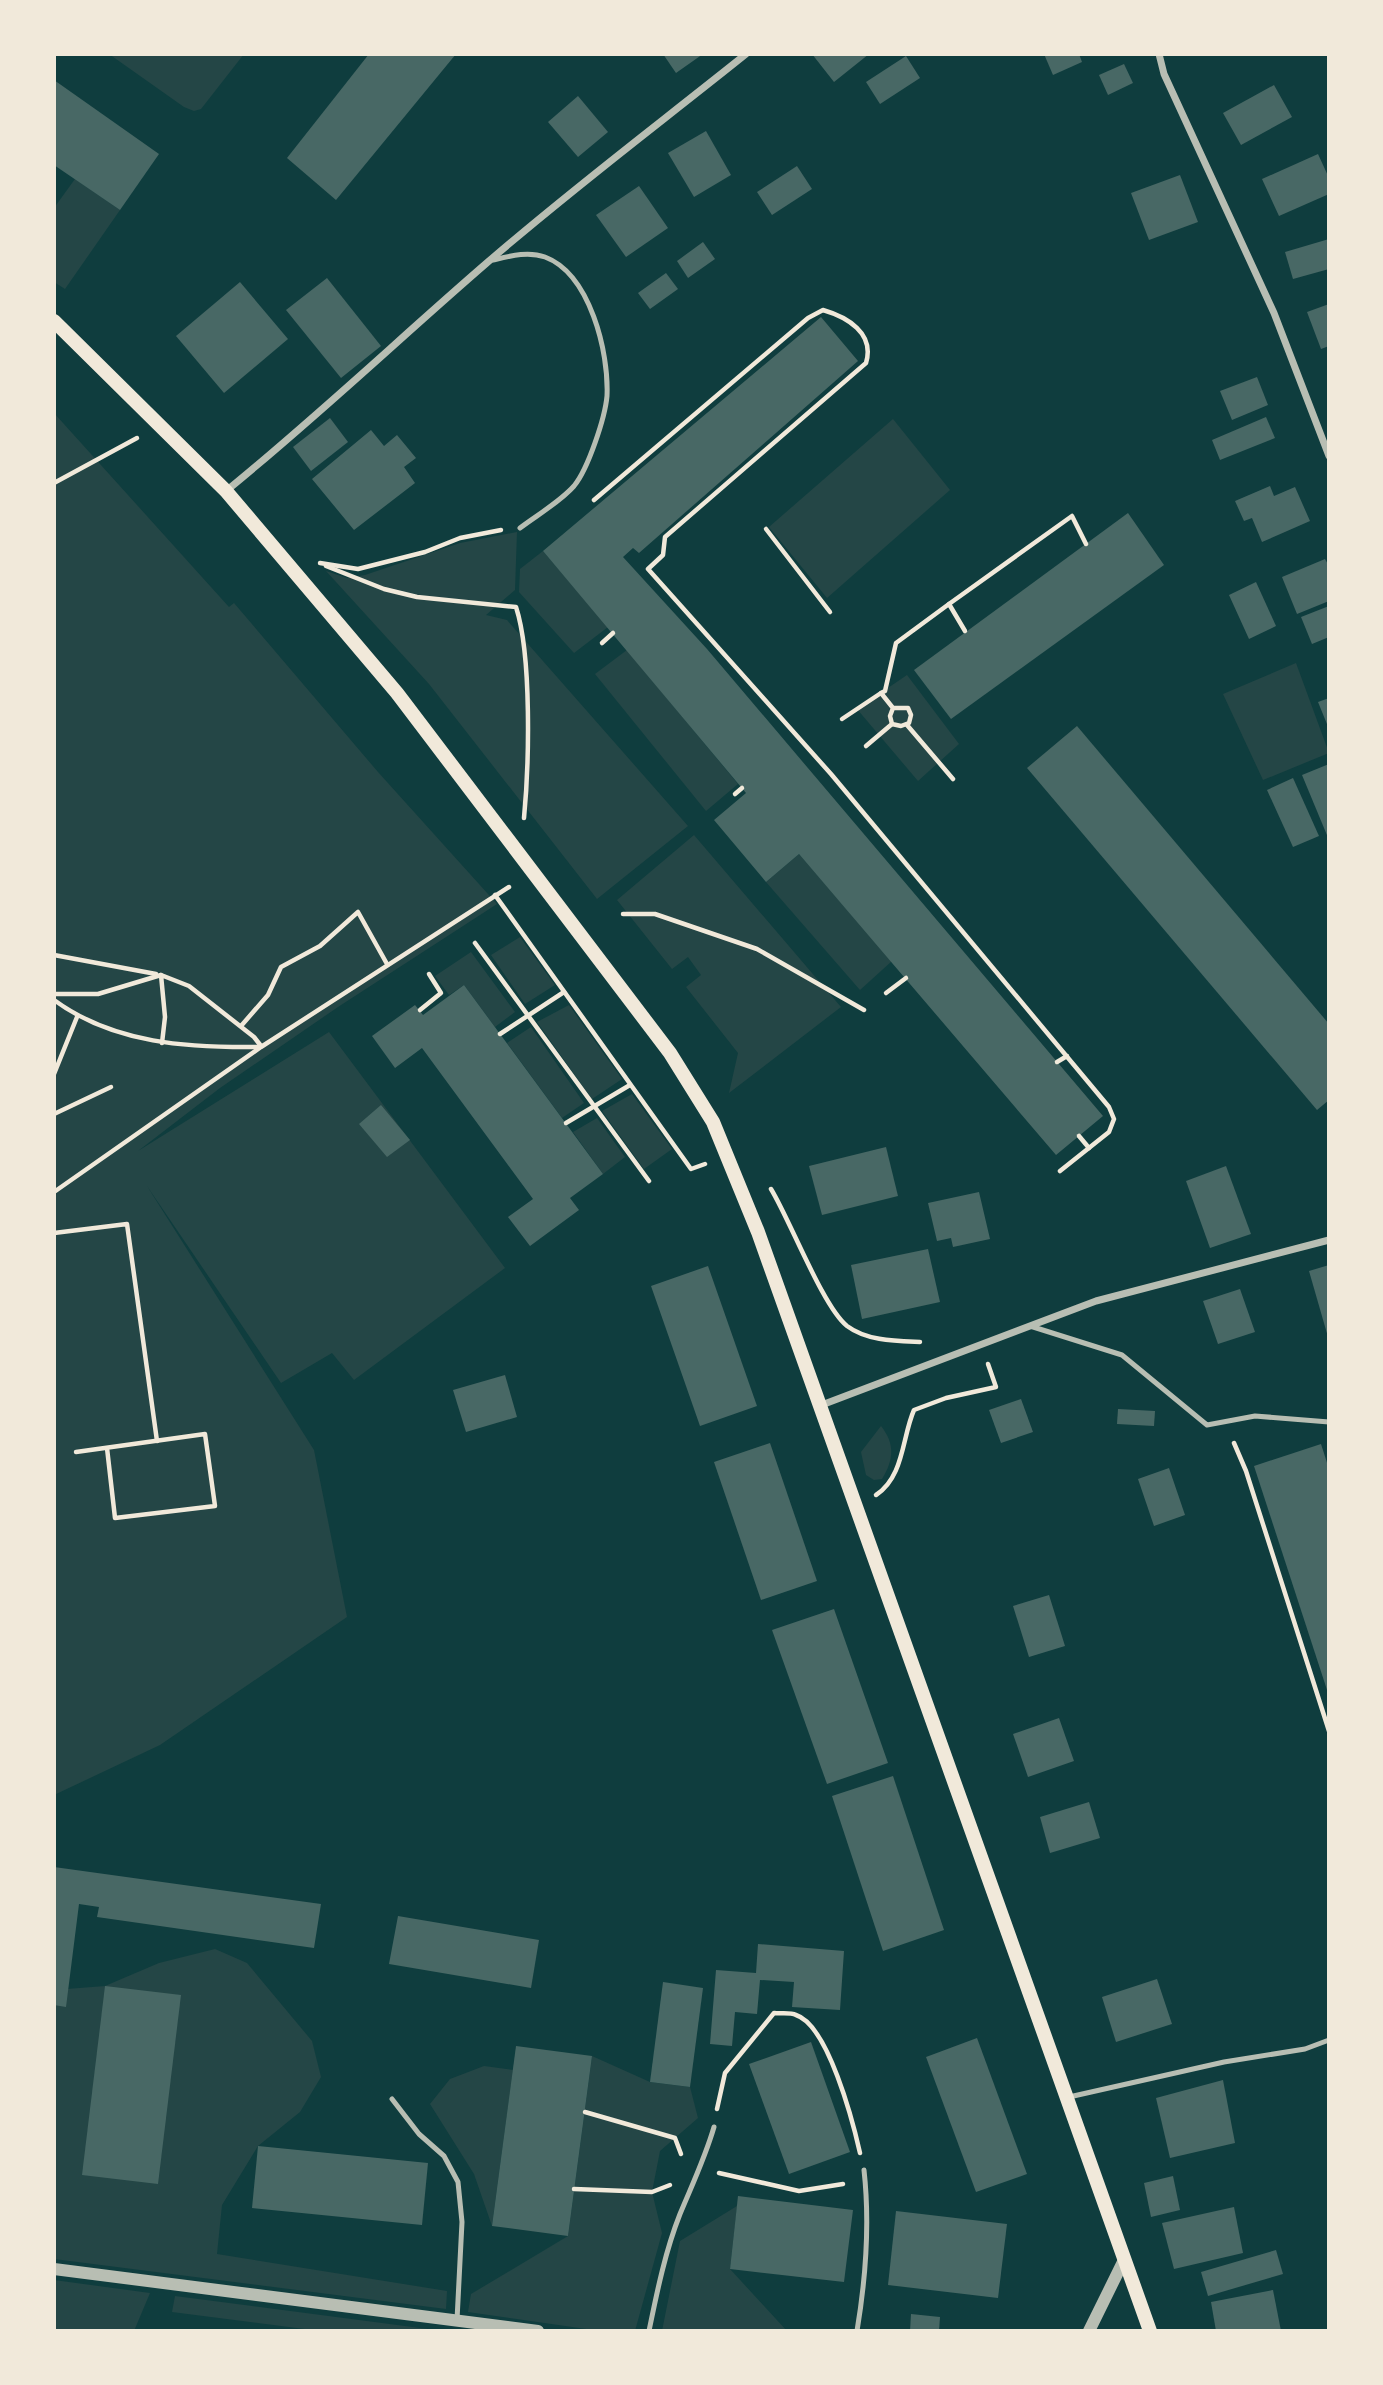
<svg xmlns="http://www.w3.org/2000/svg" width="1383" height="2385" font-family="'Golos Text',sans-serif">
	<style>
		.green { fill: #244646 }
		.building { fill: #486865 }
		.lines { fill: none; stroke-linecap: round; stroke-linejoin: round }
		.path { stroke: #f1e9da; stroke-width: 4.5 }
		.service { stroke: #b8beb3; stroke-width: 5 }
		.minor { stroke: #b8beb3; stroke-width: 7 }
		.tertiary { stroke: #b8beb3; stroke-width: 12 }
		.secondary { stroke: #f1e9da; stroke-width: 14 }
	</style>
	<rect width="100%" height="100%" fill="#0f3d3e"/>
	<g class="green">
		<polygon points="109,54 244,54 201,109 194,111 184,107"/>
		<polygon points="75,179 120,210 65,289 54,282 54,208"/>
		<polygon points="54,413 229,607 234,603 378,772 497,904 338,1007 220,1088 138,1151 329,1032 505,1268 354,1380 332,1353 281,1383 147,1186 314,1450 347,1617 160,1745 54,1795"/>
		<polygon points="893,419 950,490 827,598 769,527"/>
		<polygon points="517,532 515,590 486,615 507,620 688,826 597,899 429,684 326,571 347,578 365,575 460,543"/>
		<polygon points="543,551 608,627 574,653 519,592 520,569"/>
		<polygon points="627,650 738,784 706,811 595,674"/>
		<polygon points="1296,663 1329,753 1263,780 1223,694"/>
		<polygon points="907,675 959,744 918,781 857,709"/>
		<polygon points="694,835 841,1007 729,1093 738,1053 686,987 701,975 688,957 672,969 617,900"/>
		<polygon points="799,854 892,961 860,990 766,882"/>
		<polygon points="520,937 555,985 525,1004 491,955"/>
		<polygon points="471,952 515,1012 495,1027 464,985 449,995 435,976"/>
		<polygon points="569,1005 622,1079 592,1099 537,1022"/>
		<polygon points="531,1027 584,1103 562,1118 507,1043"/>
		<polygon points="632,1094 672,1149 644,1169 602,1111"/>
		<polygon points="597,1118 625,1157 603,1174 573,1132"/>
		<path d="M881 1426C895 1444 894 1459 882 1479L874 1480 866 1475 861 1452Z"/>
		<polygon points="215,1949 247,1963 312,2041 321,2077 300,2112 258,2146 222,2205 217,2254 447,2291 446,2309 54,2259 54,1990 105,1986 159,1963"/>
		<polygon points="592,2056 650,2082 690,2087 698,2118 660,2151 652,2192 662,2233 635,2331 600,2331 468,2312 471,2294 568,2236"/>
		<polygon points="484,2066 513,2070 492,2226 474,2174 430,2104 450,2079"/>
		<polygon points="737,2206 730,2269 787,2331 662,2331 680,2241"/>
		<polygon points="54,2280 150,2293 134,2331 54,2331"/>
		<polygon points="175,2296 443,2331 320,2331 172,2312"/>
	</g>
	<g class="building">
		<polygon points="369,54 456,54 336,200 287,158"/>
		<polygon points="663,54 703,54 676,73"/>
		<polygon points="812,54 869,54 834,82"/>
		<polygon points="1044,54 1079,54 1082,62 1053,75"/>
		<polygon points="906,56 920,78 880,104 866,82"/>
		<polygon points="1124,64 1133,83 1108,95 1099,75"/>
		<polygon points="54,80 159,154 120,210 54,165"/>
		<polygon points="1274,85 1292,117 1241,145 1223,113"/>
		<polygon points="578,96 608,132 578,157 548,122"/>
		<polygon points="706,131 731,175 694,197 668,153"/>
		<polygon points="1318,154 1329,178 1329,194 1279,216 1262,179"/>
		<polygon points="797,166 812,189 772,215 757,192"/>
		<polygon points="1180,175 1198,222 1149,240 1131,193"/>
		<polygon points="639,186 668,228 626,257 596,215"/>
		<polygon points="1329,239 1329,269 1293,279 1285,252"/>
		<polygon points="703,242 715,259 688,278 677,261"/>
		<polygon points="666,273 678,289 650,309 638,293"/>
		<polygon points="327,278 381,346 341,378 286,310"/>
		<polygon points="240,282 288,339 224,393 176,336"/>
		<polygon points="1329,304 1329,346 1321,349 1307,312"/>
		<polygon points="821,317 858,361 639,553 633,548 623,557 707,649 1103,1116 1056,1155 799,854 766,882 714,820 746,793 543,551"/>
		<polygon points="1257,377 1268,405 1232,420 1220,391"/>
		<polygon points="1266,417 1275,438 1220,460 1212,440"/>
		<polygon points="330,418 348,442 311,471 293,447"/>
		<polygon points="371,430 384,446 397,435 416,458 404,467 415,483 354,530 312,479"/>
		<polygon points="1270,486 1274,496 1295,487 1310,521 1262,542 1252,518 1244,521 1235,501"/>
		<polygon points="1128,513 1164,565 951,719 914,670"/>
		<polygon points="1325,559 1329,566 1329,601 1297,614 1282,577"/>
		<polygon points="1256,582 1276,626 1249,639 1229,595"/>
		<polygon points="1329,606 1329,637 1312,644 1301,617"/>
		<polygon points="1329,698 1329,729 1318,702"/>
		<polygon points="1077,726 1329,1024 1329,1100 1317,1110 1027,768"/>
		<polygon points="1329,764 1329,840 1302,775"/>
		<polygon points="1293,778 1319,836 1293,847 1267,790"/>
		<polygon points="464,985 603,1174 570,1198 579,1210 530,1246 508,1217 533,1199 422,1048 395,1068 372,1036 415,1005 423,1015"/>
		<polygon points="381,1105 410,1140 387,1157 359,1124"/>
		<polygon points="886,1147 898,1196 822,1215 809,1166"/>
		<polygon points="1226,1166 1251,1234 1210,1248 1186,1181"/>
		<polygon points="979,1192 990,1239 953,1247 951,1238 937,1241 928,1203"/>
		<polygon points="928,1249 940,1302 862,1319 851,1265"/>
		<polygon points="1329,1265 1329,1337 1328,1337 1309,1271"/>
		<polygon points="708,1266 757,1406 700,1426 651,1286"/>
		<polygon points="1240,1289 1255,1332 1218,1344 1203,1301"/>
		<polygon points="505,1375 517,1417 466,1432 453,1390"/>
		<polygon points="1021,1399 1033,1432 1001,1443 989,1410"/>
		<polygon points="1118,1409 1155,1411 1154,1426 1117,1424"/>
		<polygon points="770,1443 817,1581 761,1600 714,1462"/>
		<polygon points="1321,1444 1329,1469 1328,1693 1254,1466"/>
		<polygon points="1169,1468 1185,1515 1154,1526 1138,1479"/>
		<polygon points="1049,1595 1065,1646 1029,1657 1013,1606"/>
		<polygon points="834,1609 888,1763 827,1784 772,1630"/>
		<polygon points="1059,1718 1074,1761 1028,1777 1013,1734"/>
		<polygon points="893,1776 944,1930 883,1951 832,1796"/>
		<polygon points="1089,1802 1100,1838 1050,1853 1040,1817"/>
		<polygon points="54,1867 321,1904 314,1948 97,1917 99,1907 79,1904 66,2007 54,2005"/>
		<polygon points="398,1916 539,1940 531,1988 389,1964"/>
		<polygon points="758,1944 844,1951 840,2010 792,2007 794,1982 760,1980 757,2014 735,2012 732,2046 710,2044 716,1970 756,1973"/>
		<polygon points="1157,1979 1172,2024 1116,2042 1102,1997"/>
		<polygon points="663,1982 703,1988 690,2087 650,2082"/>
		<polygon points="105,1986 181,1995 158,2184 82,2175"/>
		<polygon points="977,2038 1027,2174 976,2192 926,2057"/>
		<polygon points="811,2042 850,2152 789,2174 749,2064"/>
		<polygon points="516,2046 592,2056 568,2236 492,2226"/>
		<polygon points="1223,2080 1235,2143 1170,2158 1156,2098"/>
		<polygon points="258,2146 428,2163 422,2225 252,2208"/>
		<polygon points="1173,2176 1180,2210 1151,2217 1144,2183"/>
		<polygon points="738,2196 853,2210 844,2282 730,2269"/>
		<polygon points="1234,2207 1243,2253 1174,2269 1162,2223"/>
		<polygon points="896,2211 1007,2224 998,2298 888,2285"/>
		<polygon points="1276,2250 1283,2274 1208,2296 1201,2272"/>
		<polygon points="1273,2290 1281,2331 1216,2331 1211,2302"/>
		<polygon points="911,2314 940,2317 939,2331 910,2331"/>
	</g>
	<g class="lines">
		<g class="path">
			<polyline points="54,483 137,438"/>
			<path d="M594 500 808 318 823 310C847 317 875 333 866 363L665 537 663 555 648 569 831 774 1109 1107 1114 1119 1109 1132 1060 1171"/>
			<polyline points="766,529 830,612"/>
			<polyline points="320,563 358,569 425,552 460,538 501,530"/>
			<path d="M326 566 384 589 417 597 516 607C532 656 529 766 524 818"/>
			<polyline points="949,604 1072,516 1086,544"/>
			<polyline points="602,643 613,633"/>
			<polyline points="893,708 908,708 911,715 909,723 901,726 892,724 890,716 893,708 881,693 885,691 896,643 949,604 965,631"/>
			<polyline points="842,719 881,693"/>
			<polyline points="907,725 953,779"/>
			<polyline points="866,746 892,724"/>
			<polyline points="735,794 742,788"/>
			<polyline points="495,895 691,1169 705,1164"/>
			<polyline points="623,914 655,914 757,949 864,1010"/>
			<polyline points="475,943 649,1181"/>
			<polyline points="54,955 156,974"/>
			<polyline points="886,993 906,978"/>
			<polyline points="54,994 98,994 161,975"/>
			<path d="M54 1000C114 1044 189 1048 260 1047"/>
			<polyline points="420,1010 441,993 429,974"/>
			<polyline points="241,1026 268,995 281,967 320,946 358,912 387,964"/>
			<polyline points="500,1034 564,992"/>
			<polyline points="162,1043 165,1017 161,975 189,986 254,1037 261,1046"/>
			<polyline points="1057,1062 1067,1056"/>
			<polyline points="54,1074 77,1017"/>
			<polyline points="54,1114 111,1087"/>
			<polyline points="566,1123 630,1085"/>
			<polyline points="1079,1136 1089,1148"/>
			<path d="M771 1189C790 1220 823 1307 847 1326 867 1341 896 1341 920 1342"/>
			<polyline points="54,1192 261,1047 509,887"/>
			<polyline points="54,1233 127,1224 157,1441"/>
			<polyline points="1234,1443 1246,1471 1329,1731"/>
			<polyline points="76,1452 205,1434 215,1506 115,1518 107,1448"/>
			<path d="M876 1495C904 1477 902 1437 914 1410L946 1398 996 1387 988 1364"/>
			<path d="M717 2109 725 2073 774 2013C781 2014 790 2012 796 2015 828 2025 853 2122 860 2153"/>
			<polyline points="585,2112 675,2138 681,2154"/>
			<polyline points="719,2173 799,2191 843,2184"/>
			<polyline points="574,2189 652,2192 670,2185"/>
		</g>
		<g class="service">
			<path d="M493 260C510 256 528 251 545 257 590 274 609 352 607 396 605 418 588 469 574 486 560 502 537 515 520 528"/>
			<polyline points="1030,1326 1122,1355 1207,1425 1255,1416 1329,1422"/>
			<polyline points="1069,2097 1224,2062 1305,2049 1329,2040"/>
			<polyline points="392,2099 419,2134 444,2156 458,2182 462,2222 457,2320"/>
			<path d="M649 2331C657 2292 665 2252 680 2214 692 2185 705 2158 714 2127"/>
			<path d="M857 2331C866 2277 870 2224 864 2170"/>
		</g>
		<g class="minor">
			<polyline points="1159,54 1164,74 1274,313 1329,456"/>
			<path d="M226 491C317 417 401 337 489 261 572 189 660 123 746 54"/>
			<polyline points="819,1406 1096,1301 1329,1240"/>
		</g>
		<g class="tertiary">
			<polyline points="54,2269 538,2331"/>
			<polyline points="1089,2331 1123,2262"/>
		</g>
		<polyline class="secondary" points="54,321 226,491 397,693 670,1053 713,1122 758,1232 1150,2331"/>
	</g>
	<rect width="1383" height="2385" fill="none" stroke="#f1e9da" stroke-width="112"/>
</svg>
